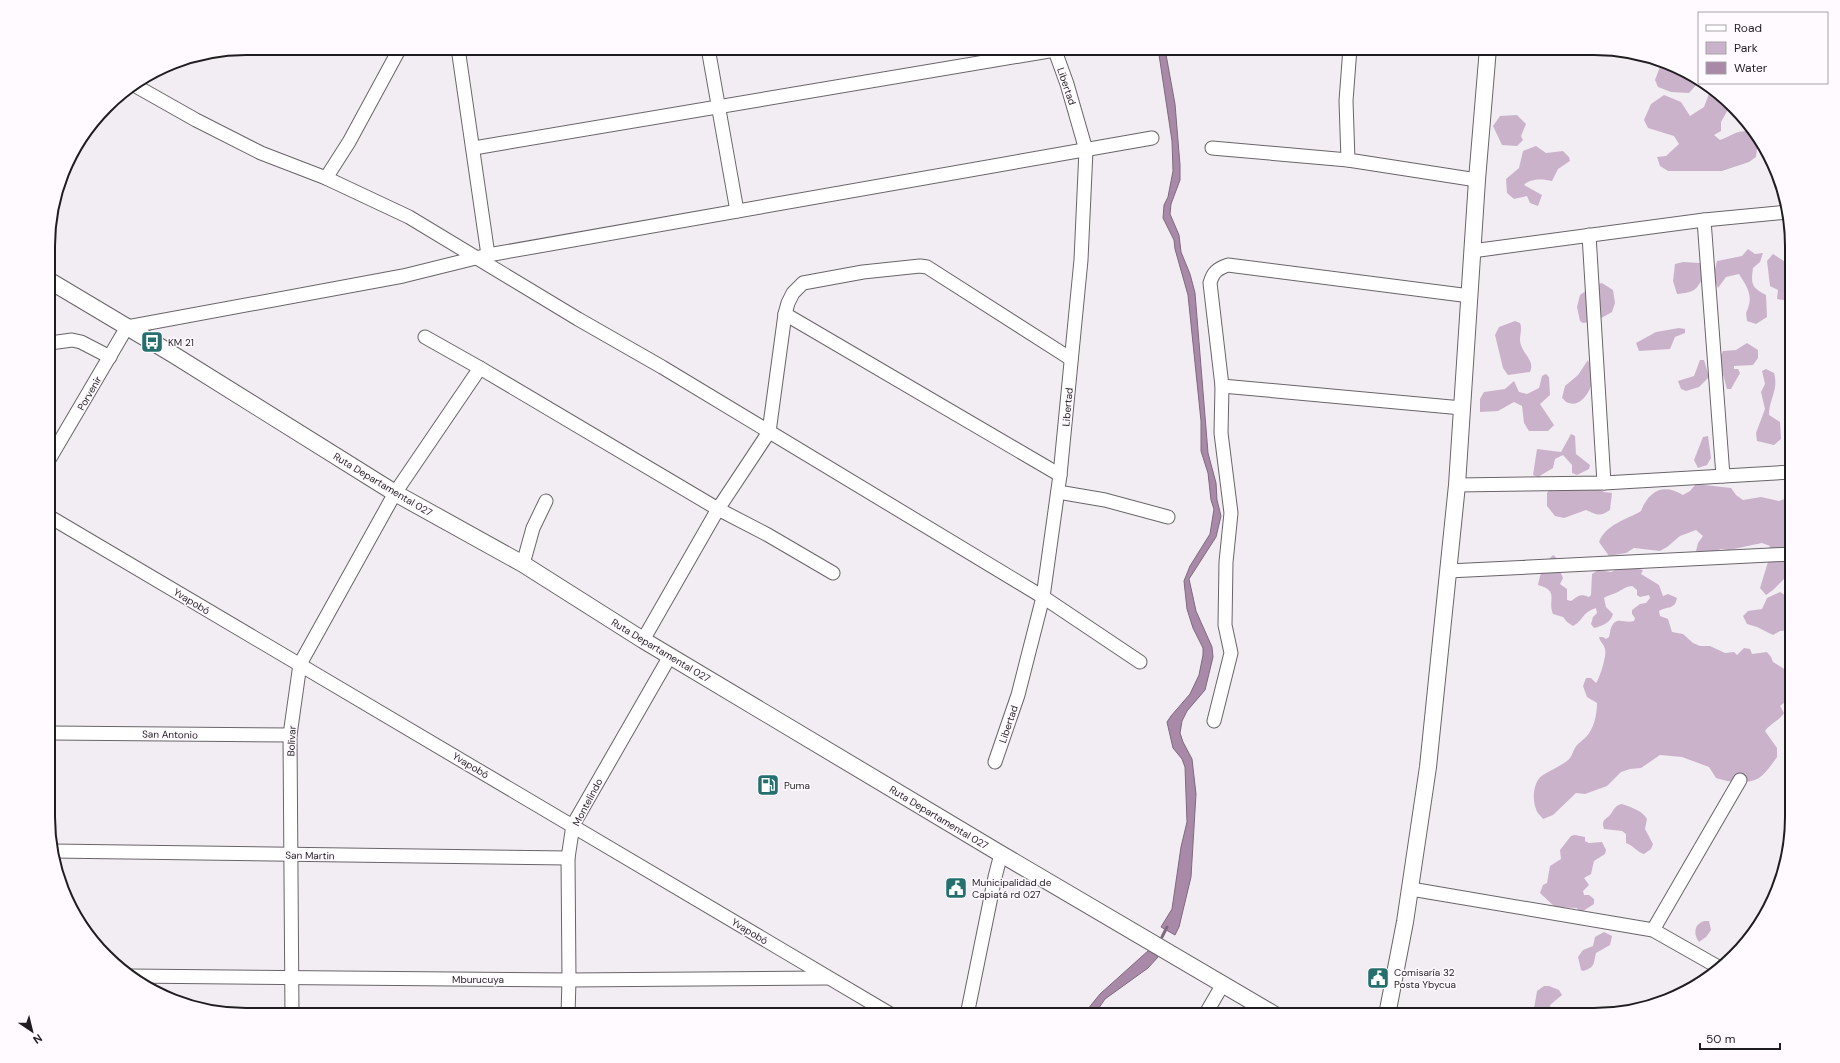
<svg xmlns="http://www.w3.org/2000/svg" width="1840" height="1063" font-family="'DM Sans',sans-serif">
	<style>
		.green { fill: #cbb2cb }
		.water { fill: #a88aa8; stroke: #7f697f }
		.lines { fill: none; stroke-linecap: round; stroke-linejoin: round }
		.stream { stroke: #7f697f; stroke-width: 3 }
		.minor-casing { stroke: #696469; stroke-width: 15 }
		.major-casing { stroke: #696469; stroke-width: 18 }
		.minor { stroke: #fff; stroke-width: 13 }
		.major { stroke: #fff; stroke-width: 16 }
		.labels { text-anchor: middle; stroke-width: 3; stroke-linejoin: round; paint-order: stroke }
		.street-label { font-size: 10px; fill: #1f1d1f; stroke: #fffaff }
		.poi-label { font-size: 10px; fill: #1f1d1f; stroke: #fffaff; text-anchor: start }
		.rim { fill: none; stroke: #1f1d1f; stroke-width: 2 }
	</style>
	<rect width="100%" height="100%" fill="#f2edf2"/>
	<g class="green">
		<polygon points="1660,61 1693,74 1699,79 1699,83 1703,83 1698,83 1689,93 1671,92 1658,87 1655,80 1661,64"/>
		<path d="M1713 89 1729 102 1730 106 1721 122V131L1714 135 1720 140C1735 134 1746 124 1758 139L1756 157 1749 162 1722 171H1668L1660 166 1657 157 1666 156 1679 144 1674 136 1648 128 1644 120 1651 104 1664 95 1681 102 1690 116 1704 107 1710 91Z"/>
		<polygon points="1517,115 1526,124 1521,136 1523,140 1517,146 1502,145 1493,126 1500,116"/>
		<path d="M1536 146 1546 153 1563 151 1569 157 1570 161 1558 169 1552 181C1544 179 1530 178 1524 185L1542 195 1538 206 1530 203 1527 196 1514 199 1507 193 1506 179 1519 168 1523 151Z"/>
		<path d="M1748 249 1755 254 1763 253 1760 262 1753 268C1751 284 1751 287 1766 295L1767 317 1756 324 1747 321 1746 313C1754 297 1748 288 1739 274L1726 277 1718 288 1713 278 1717 261 1742 256Z"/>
		<polygon points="1773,254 1787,263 1792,262 1792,306 1789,301 1777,299 1778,290 1770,286 1767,261"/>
		<path d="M1683 262 1700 263 1704 276C1696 291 1694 292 1677 294L1673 281 1675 264Z"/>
		<polygon points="1602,283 1613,290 1615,303 1612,312 1596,321 1583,323 1580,321 1577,307 1580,295 1594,285"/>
		<path d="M1515 321 1520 323C1523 330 1518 338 1521 345 1524 355 1535 361 1530 372L1508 375 1503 368 1495 335 1499 327Z"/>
		<polygon points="1679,328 1685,329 1685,333 1675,337 1670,349 1639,351 1636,343 1656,332"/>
		<polygon points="1747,343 1758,350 1758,358 1753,365 1734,366 1734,369 1738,369 1740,373 1731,389 1727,389 1719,359 1723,351 1736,350"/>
		<path d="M1588 360C1589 364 1592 368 1593 372 1595 383 1584 408 1569 403 1566 403 1564 399 1562 398L1565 386 1578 375Z"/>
		<polygon points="1700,360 1704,360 1709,377 1699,387 1686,391 1681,389 1678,381 1694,376"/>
		<path d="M1766 369 1774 373C1779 390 1769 399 1769 415L1780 422 1781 439 1774 445 1757 441 1756 433 1765 409 1761 392 1765 384 1762 371Z"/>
		<polygon points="1546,374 1549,377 1550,395 1540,404 1554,425 1548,431 1529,431 1524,423 1522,406 1514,402 1498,411 1480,412 1480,399 1484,392 1505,389 1514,381 1519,392 1527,394 1539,388 1542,376"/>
		<polygon points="1571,434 1575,436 1576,454 1590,465 1589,469 1577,475 1572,473 1572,465 1563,455 1555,459 1553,468 1538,477 1533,475 1537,449 1561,452"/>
		<polygon points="1708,436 1711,458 1707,465 1698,468 1694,460 1703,437"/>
		<path d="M1696 484 1731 488 1736 495 1743 500 1761 497 1779 501 1787 498 1792 503V555L1789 571 1785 578 1773 590 1766 595 1760 588 1768 562 1766 554 1770 546 1762 543 1729 550 1721 549 1704 555 1696 551 1698 543 1703 536 1696 530 1680 536 1667 547 1660 551 1634 548 1626 553 1609 556 1599 542C1606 524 1626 520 1641 511 1649 490 1664 483 1683 495L1690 491Z"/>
		<path d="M1593 486 1604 492 1612 493 1610 510C1600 517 1597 515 1586 510L1564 518 1555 516 1547 506V493L1550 489Z"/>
		<path d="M1553 555 1558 559 1560 571 1563 578 1560 584 1567 589V600L1571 601C1578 596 1580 593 1589 597L1591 595 1592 574 1598 570 1611 572 1624 566 1643 570 1641 574 1659 585 1663 596 1668 594 1677 598C1675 610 1667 606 1659 611L1660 616 1668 619 1672 632 1683 634 1693 643 1700 646H1710L1725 653 1734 652 1737 655 1744 648 1750 649 1752 654 1767 652 1771 657 1773 662 1786 670 1792 669V697L1780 706 1784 713C1779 721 1770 724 1765 731L1777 748V757C1772 764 1766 773 1759 778 1747 785 1728 782 1716 778L1709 767 1682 757 1660 755 1641 768 1630 769 1621 772 1607 786 1585 794 1576 793 1553 815 1543 819C1541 816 1537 813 1536 809 1532 800 1533 781 1543 775 1551 770 1559 767 1567 761 1572 757 1572 753 1575 748 1577 744 1582 741 1586 737 1594 729 1597 714 1597 703L1587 697 1583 686 1586 678H1591L1596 683C1600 678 1607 655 1605 649 1604 644 1600 642 1599 637H1603L1606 639 1609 637C1610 634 1610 630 1611 628 1616 615 1624 624 1634 621L1635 618 1632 614V610L1640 604 1646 603 1650 598 1649 595 1640 597 1637 595V590L1632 586C1622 587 1621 592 1613 594 1609 596 1608 595 1604 598L1606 607 1613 614C1611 622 1603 626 1594 628L1591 624 1593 617 1597 613 1596 608C1581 613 1584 620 1573 626L1567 622 1563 617 1553 614C1547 600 1560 591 1538 585 1540 574 1544 563 1553 555Z"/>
		<polygon points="1780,592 1785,595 1792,593 1792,630 1780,631 1773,635 1757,627 1747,624 1743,616 1748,611 1762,609 1767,598"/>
		<path d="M1622 804C1631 807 1643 811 1647 819L1645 829 1653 844 1651 849 1644 854C1638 853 1634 846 1626 843V834L1622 831 1604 829C1601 820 1605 820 1610 815 1614 810 1615 805 1622 804Z"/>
		<polygon points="1575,835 1585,837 1585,841 1589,843 1602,842 1606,850 1605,854 1594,861 1591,874 1584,878 1589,885 1583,891 1584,895 1589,895 1594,899 1594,904 1583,911 1579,911 1577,908 1555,907 1540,893 1543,885 1547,883 1550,866 1561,859 1560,850 1571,836"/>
		<path d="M1704 921H1709L1711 930 1706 937 1699 942C1693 934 1694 924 1704 921Z"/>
		<path d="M1604 932 1612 936 1610 945 1596 953C1593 964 1596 967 1583 971L1581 970 1578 957 1583 950 1593 946 1595 937Z"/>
		<polygon points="1544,986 1549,986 1559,990 1562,995 1550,1005 1552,1015 1533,1015 1537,991"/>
	</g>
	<g class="water">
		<polygon points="1158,48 1165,49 1175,104 1180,165 1180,180 1171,204 1170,214 1179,235 1181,252 1190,274 1195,293 1208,453 1216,483 1217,500 1221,516 1216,537 1189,579 1196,611 1212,647 1213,657 1205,690 1187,711 1182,721 1180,733 1183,742 1192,759 1196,794 1191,877 1179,927 1175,935 1161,927 1172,909 1181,847 1187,822 1185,767 1182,759 1173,748 1167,722 1171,716 1190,694 1199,675 1203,655 1203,648 1193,628 1187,609 1184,581 1190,566 1210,534 1214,509 1211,500 1208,473 1201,451 1201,421 1188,295 1175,249 1174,240 1163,218 1164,205 1168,197 1173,171 1172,141"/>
		<polygon points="1149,950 1159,956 1148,968 1105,999 1094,1015 1083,1015 1100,994"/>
	</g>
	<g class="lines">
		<polyline class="stream" points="1162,937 1167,927"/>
		<g class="minor-casing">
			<g id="minor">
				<polyline points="458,48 488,255"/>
				<polyline points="708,48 737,211"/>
				<polyline points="1350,48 1346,101 1348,160 1477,180"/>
				<polyline points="134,85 196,120 261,153 326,178 409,217 578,319 662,367 1043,597 1140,662"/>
				<polyline points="474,148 1055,50"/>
				<polyline points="1212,148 1348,160"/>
				<polyline points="326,178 349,142 400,48"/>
				<polyline points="1704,220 1723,476"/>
				<polyline points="1589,235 1604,483"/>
				<polyline points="1472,251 1704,220 1787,212"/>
				<polyline points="785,314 1060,475"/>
				<polyline points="425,337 480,368 718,509 768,535 833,573"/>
				<polyline points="50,343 72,340 81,342 110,357"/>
				<polyline points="1222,386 1462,408"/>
				<polyline points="50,458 127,327 403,276 488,255 1152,138"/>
				<polyline points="1457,485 1604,483 1792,472"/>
				<polyline points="1058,492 1105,500 1168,517"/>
				<polyline points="50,517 892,1015"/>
				<polyline points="523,564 533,528 546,501"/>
				<polyline points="1448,571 1792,554"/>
				<polyline points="643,640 718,509 769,432 785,314 788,303 793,293 803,283 863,272 920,266 927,267 1071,359"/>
				<path d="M1214 721 1231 653 1225 625 1226 562 1231 513 1221 433 1222 386 1210 283C1213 272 1217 269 1228 265L1470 296"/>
				<polyline points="50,733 290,735"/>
				<polyline points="995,762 1018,695 1043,597 1060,475 1081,260 1086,150 1067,84 1054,48"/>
				<polyline points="52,851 568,858"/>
				<polyline points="1411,889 1653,930 1720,968"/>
				<polyline points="1653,930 1740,780"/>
				<polyline points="129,976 569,980 827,978"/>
				<polyline points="292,1015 290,735 300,664 395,493 480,368"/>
				<polyline points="568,1015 569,980 568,858 573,825 670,656"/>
				<polyline points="967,1015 995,877 1001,854"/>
				<polyline points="1205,1015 1223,984"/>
			</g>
		</g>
		<g class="major-casing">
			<g id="major">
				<polyline points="50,281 174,355 395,493 523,564 643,640 1001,854 1275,1015"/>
				<polyline points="1387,1015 1405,922 1428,767 1457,485 1477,180 1488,48"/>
			</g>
		</g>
		<use href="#minor" class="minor"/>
		<use href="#major" class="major"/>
	</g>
	<defs>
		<g id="bus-square" transform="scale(1.15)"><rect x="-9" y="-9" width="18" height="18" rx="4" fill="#25706f" stroke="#fffaff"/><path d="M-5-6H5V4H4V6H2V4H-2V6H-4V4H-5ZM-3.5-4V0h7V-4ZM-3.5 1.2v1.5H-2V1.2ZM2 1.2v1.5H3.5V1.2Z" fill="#fff"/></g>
		<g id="fuel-square" transform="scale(1.15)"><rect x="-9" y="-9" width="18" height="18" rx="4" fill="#25706f" stroke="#fffaff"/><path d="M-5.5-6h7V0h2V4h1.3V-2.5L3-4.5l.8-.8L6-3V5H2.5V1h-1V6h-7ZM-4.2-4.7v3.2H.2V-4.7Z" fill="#fff"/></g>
		<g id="civic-square" transform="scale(1.15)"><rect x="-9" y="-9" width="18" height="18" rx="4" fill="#25706f" stroke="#fffaff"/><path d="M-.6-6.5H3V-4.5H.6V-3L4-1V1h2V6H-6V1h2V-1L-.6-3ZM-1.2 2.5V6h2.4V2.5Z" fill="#fff"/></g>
	</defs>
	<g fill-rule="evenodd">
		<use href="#bus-square" x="152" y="342"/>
		<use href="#fuel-square" x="768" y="785"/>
		<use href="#civic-square" x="956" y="888"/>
		<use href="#civic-square" x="1378" y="978"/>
	</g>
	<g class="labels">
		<g class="street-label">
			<text transform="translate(1067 86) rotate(71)" y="4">Libertad</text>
			<text transform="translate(89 393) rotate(-60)" y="4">Porvenir</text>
			<text transform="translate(1067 407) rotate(-85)" y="4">Libertad</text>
			<text transform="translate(383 484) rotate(31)" y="4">Ruta Departamental 027</text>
			<text transform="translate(192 601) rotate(31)" y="4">Yvapobó</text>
			<text transform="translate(661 650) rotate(31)" y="4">Ruta Departamental 027</text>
			<text transform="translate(1008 724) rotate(-71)" y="4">Libertad</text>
			<text transform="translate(170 734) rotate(1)" y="4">San Antonio</text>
			<text transform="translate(291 741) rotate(-87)" y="4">Bolivar</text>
			<text transform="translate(471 765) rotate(31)" y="4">Yvapobó</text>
			<text transform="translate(587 802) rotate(-62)" y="4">Montelindo</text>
			<text transform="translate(939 817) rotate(31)" y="4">Ruta Departamental 027</text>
			<text transform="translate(310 855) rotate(1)" y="4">San Martin</text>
			<text transform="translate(750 931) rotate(31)" y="4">Yvapobó</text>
			<text x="478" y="983">Mburucuya</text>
		</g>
		<g class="poi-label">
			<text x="168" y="346">KM 21</text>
			<text x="784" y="789">Puma</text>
			<text x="972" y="886">Municipalidad de<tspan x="972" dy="12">Capiatá rd 027</tspan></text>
			<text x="1394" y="976">Comisaría 32<tspan x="1394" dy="12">Posta Ybycua</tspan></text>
		</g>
	</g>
	<path d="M0 0H1840V1063H0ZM246 55H1594A191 191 0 0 1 1785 246V817A191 191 0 0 1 1594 1008H246A191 191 0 0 1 55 817V246A191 191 0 0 1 246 55Z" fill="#fffaff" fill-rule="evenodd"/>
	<path class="rim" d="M246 55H1594A191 191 0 0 1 1785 246V817A191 191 0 0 1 1594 1008H246A191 191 0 0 1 55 817V246A191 191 0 0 1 246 55Z"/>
	<rect x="1698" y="12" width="130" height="72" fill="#fffaff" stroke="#a5a2a5"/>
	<rect x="1706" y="25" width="20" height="6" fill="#ffffff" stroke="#a5a2a5"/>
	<text x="1734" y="32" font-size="12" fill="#1f1d1f">Road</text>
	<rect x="1706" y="42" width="20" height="12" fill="#cbb2cb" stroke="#a5a2a5"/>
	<text x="1734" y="52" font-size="12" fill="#1f1d1f">Park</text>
	<rect x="1706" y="62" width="20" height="12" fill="#a88aa8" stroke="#a5a2a5"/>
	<text x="1734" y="72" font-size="12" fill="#1f1d1f">Water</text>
	<g transform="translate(32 1031) rotate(145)" stroke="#fffaff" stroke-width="3" paint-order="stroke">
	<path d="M0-3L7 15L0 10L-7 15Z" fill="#1f1d1f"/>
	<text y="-6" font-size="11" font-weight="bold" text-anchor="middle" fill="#1f1d1f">N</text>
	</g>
	<path d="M1700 1043v6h80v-6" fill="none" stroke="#1f1d1f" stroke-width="2"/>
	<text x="1706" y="1043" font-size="12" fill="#1f1d1f" stroke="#fffaff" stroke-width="3" paint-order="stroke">50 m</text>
</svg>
